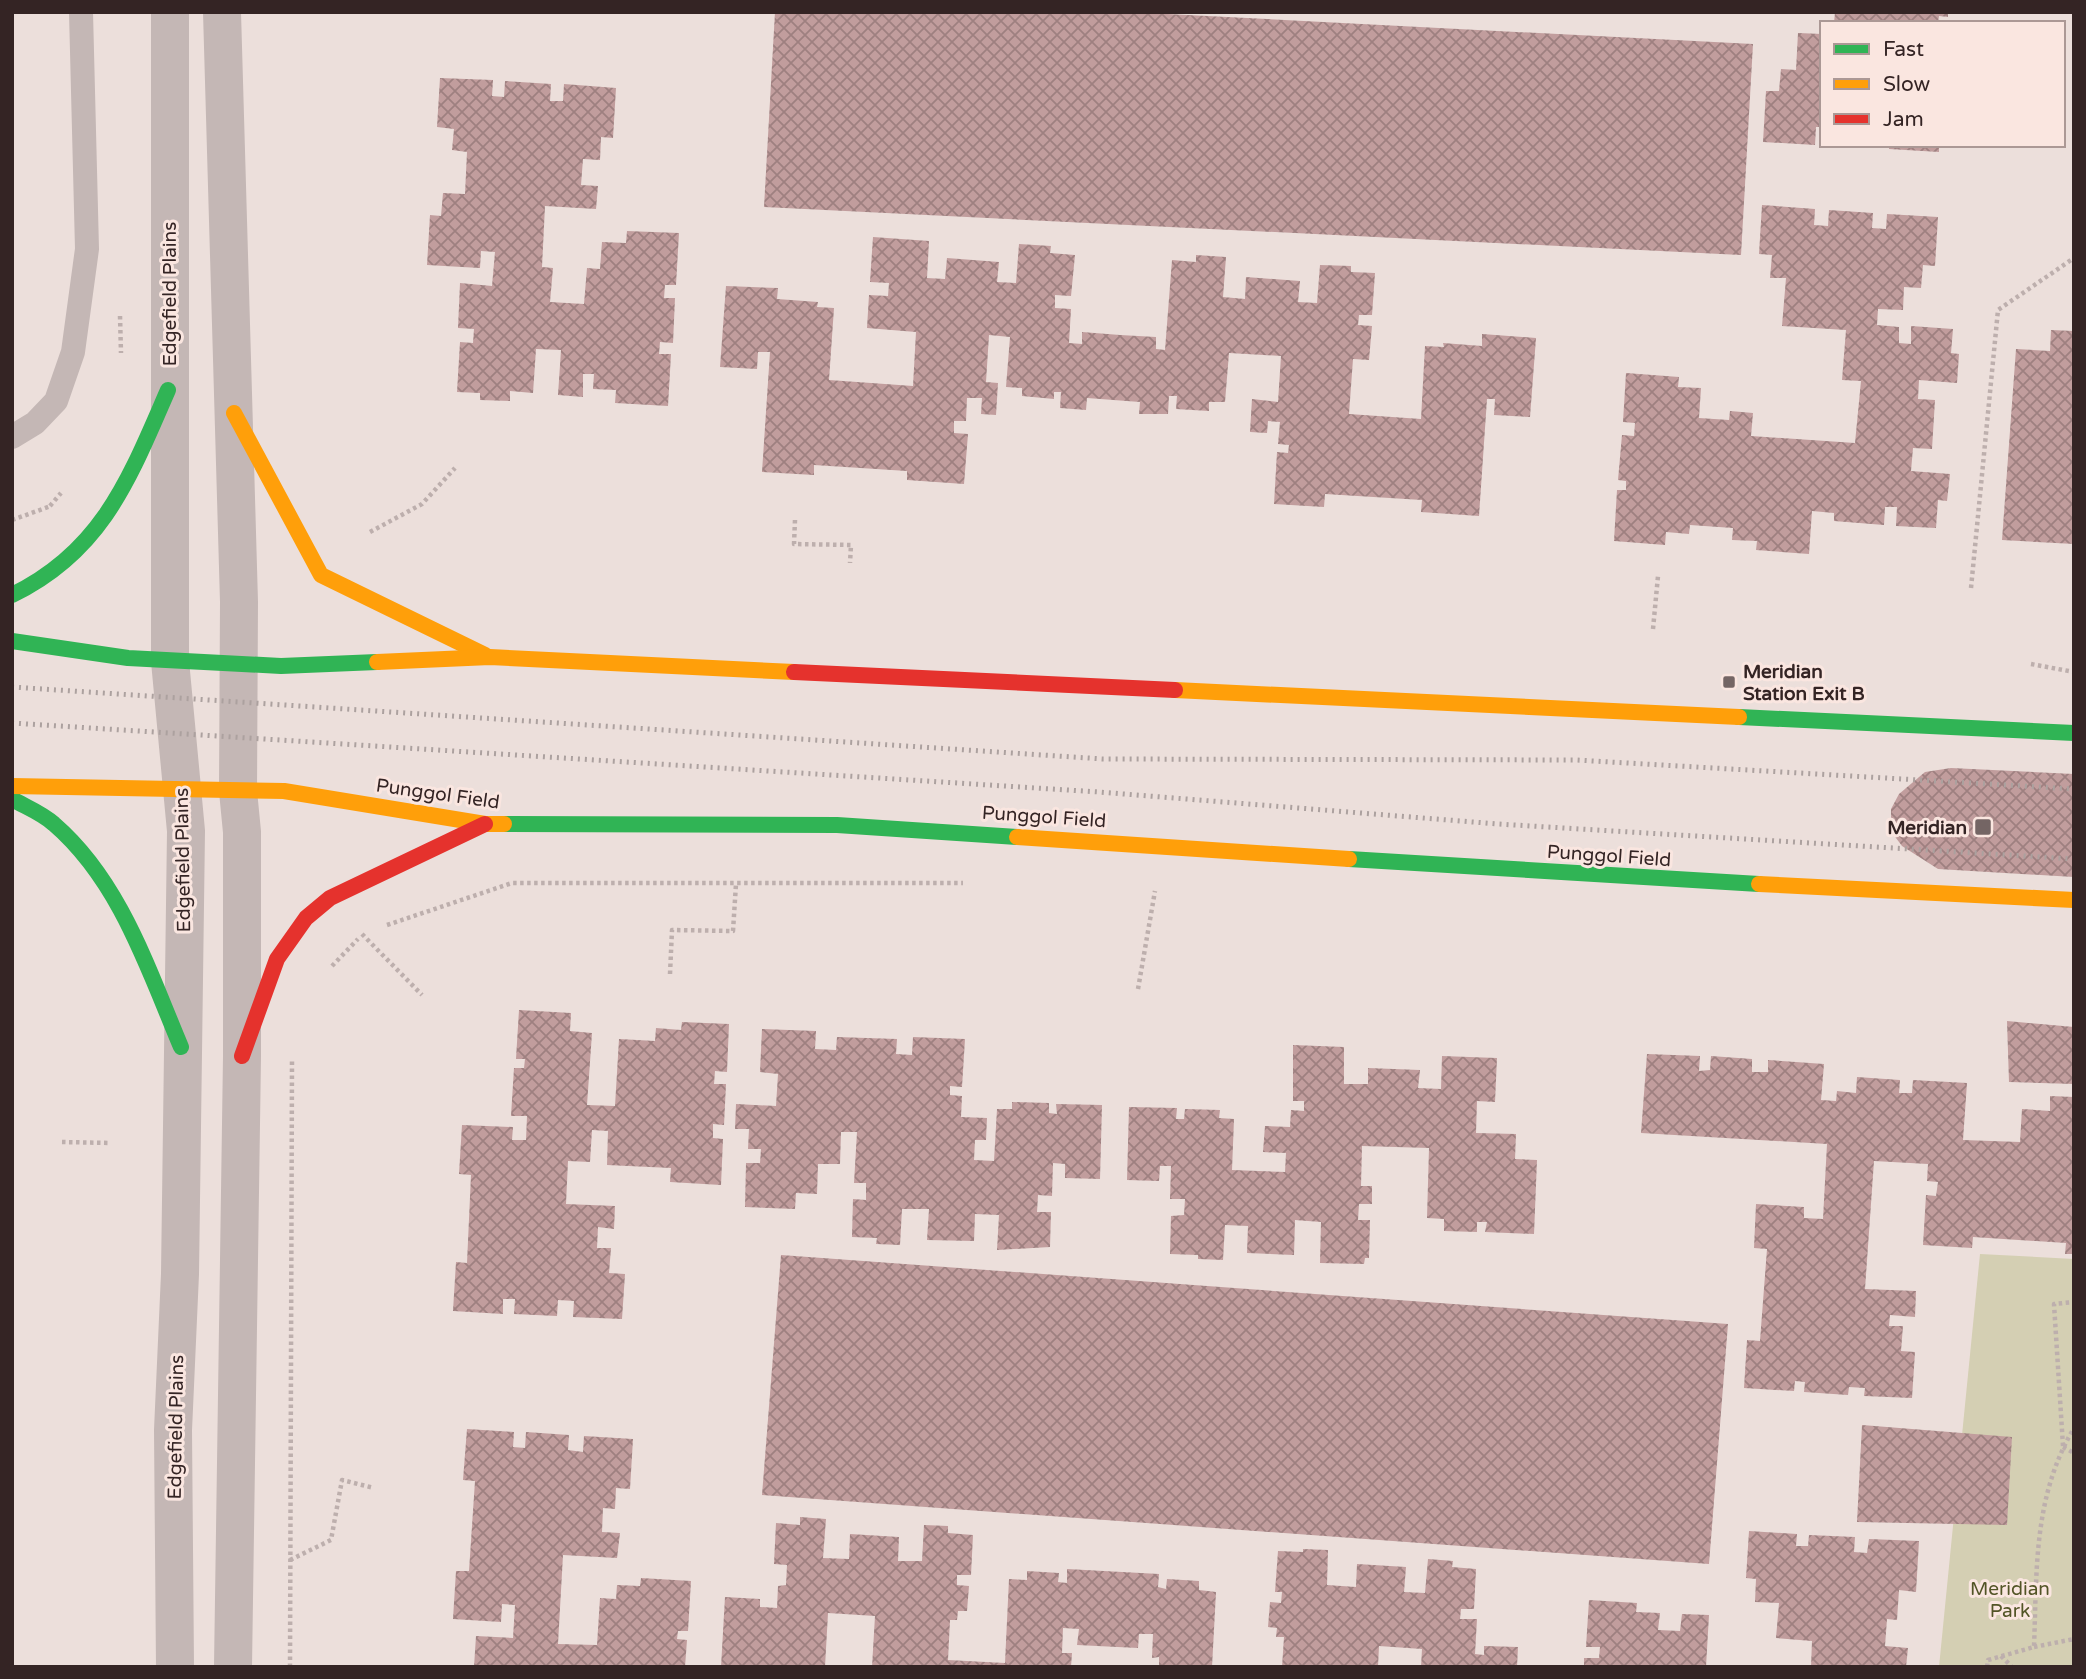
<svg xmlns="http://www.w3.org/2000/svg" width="2086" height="1679" font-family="'Varela Round',sans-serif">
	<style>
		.park { fill: #d4cfb3 }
		.building { fill: url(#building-cross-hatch) }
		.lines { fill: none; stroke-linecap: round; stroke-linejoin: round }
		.path { stroke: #bdafad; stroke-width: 4.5; stroke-dasharray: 3.5 3.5; stroke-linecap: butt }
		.lane { stroke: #c4b7b5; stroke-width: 24 }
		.street { stroke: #c4b7b5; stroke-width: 38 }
		.fast { stroke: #30b455; stroke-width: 16 }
		.slow { stroke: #ff9f0a; stroke-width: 16 }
		.jam { stroke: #e5322d; stroke-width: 16 }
		.rail { stroke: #aca19f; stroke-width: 5; stroke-dasharray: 2 5; stroke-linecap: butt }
		.poi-dot { fill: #746564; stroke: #fae6e0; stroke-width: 2.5 }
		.labels { text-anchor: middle; stroke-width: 6; stroke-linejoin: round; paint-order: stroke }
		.street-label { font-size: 19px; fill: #342424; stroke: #fae6e0 }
		.poi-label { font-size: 19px; font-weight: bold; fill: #342424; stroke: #fae6e0; text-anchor: start }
		.park-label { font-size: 19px; fill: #525426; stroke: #fae6e0 }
	</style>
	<defs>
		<pattern id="building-cross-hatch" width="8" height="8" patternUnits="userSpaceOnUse" patternTransform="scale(1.75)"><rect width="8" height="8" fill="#c19d9d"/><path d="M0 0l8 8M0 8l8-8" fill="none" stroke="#9e8080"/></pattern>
	</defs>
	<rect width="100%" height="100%" fill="#ecdfdb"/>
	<polygon class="park" points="1980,1254 2074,1259 2074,1667 1939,1667"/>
	<g class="building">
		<polygon points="775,12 1128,12 1753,44 1741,255 764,207"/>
		<polygon points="1835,12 1948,12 1948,17 1939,16 1938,23 1834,23"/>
		<polygon points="1798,33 1822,34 1822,127 1816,127 1815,145 1763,142 1766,91 1779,91 1781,69 1796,70"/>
		<polygon points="440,78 493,80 492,96 504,97 505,81 551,84 550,101 563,101 564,84 616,88 613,138 601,137 600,160 583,159 581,185 598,186 596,209 545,206 542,267 553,268 550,302 584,304 587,268 600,269 602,242 626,243 627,231 679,233 676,285 665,285 664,298 675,298 673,343 660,342 659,354 671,354 668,406 615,403 616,390 593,389 594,374 583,374 583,397 558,395 561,350 536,349 533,393 510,391 510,401 480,400 480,393 457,392 460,342 473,343 474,329 458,328 460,283 492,286 495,252 481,251 480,268 427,265 430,215 441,216 443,193 465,194 467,152 452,150 454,129 437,127"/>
		<polygon points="1889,145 1939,145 1939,152 1889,149"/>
		<polygon points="1762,205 1815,209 1814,225 1828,226 1829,210 1873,213 1872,228 1886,229 1887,214 1938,217 1935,266 1923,265 1921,288 1904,287 1903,310 1878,309 1877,325 1899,327 1899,343 1911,344 1911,326 1953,329 1951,353 1959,354 1957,383 1919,380 1918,399 1935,400 1932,449 1913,448 1911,471 1950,474 1947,501 1938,500 1936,528 1896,526 1897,507 1885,507 1884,525 1834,521 1834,513 1812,511 1809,554 1756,550 1757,541 1732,540 1733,528 1690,525 1689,534 1666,532 1665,545 1614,541 1617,490 1626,490 1626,481 1618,480 1622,435 1634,436 1635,423 1623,422 1626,373 1679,377 1678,387 1701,388 1699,418 1729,420 1730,411 1753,413 1751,436 1855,443 1861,381 1842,380 1846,330 1782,326 1786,278 1770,278 1772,255 1759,254"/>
		<polygon points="873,237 929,241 927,278 945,279 947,258 999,262 997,282 1016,283 1019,244 1051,246 1050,253 1075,255 1071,296 1055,295 1055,308 1071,309 1069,343 1082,344 1082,332 1120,335 1156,337 1156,349 1165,350 1172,260 1196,262 1196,255 1226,257 1223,297 1245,299 1246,277 1300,281 1298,302 1317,303 1320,265 1351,266 1351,272 1375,273 1372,315 1359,315 1358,325 1372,326 1369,360 1353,359 1349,414 1421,419 1425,346 1444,347 1443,343 1482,346 1482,334 1536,338 1530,417 1494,415 1495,399 1487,399 1479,516 1421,512 1422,500 1325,494 1324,507 1274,504 1277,452 1288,453 1289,445 1278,444 1280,422 1268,421 1267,433 1250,432 1252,399 1278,402 1281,356 1229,353 1225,402 1209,402 1209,411 1176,409 1177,396 1169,396 1168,414 1139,414 1140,402 1087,398 1086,410 1060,408 1061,392 1054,392 1054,399 1022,396 1022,388 1006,387 1010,337 989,335 986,382 998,383 996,415 981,414 982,398 967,398 966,421 954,421 954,433 968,434 964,484 907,480 907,471 814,465 814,475 762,472 770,352 758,352 757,369 720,367 726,286 778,288 777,299 818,302 817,307 834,308 829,380 913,386 916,332 867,328 869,295 888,296 889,283 870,282"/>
		<polygon points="2051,330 2074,331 2074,544 2002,540 2016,349 2050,351"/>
		<polygon points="1951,768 2074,774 2074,877 1938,869 1902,846 1893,834 1891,819 1891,809 1899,794 1925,772"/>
		<polygon points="519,1010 571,1013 570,1031 592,1033 587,1105 615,1106 619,1039 655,1041 656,1028 681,1030 682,1022 729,1024 727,1072 715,1071 714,1084 726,1084 724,1125 713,1124 713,1138 723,1139 721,1185 670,1182 671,1168 607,1165 608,1131 592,1130 590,1162 568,1161 566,1204 615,1206 614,1229 598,1227 597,1248 611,1248 609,1273 625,1274 622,1319 573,1317 574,1301 558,1300 557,1316 514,1314 515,1299 503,1299 503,1314 453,1311 456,1262 467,1263 471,1175 459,1174 462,1125 513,1127 512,1140 526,1140 527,1116 511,1116 514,1068 524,1068 525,1059 516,1059"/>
		<polygon points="2007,1021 2074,1027 2074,1084 2009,1082"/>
		<polygon points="762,1029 816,1031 815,1049 836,1050 837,1037 897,1039 896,1054 912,1055 913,1037 965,1039 962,1087 950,1086 950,1095 962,1096 961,1117 987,1118 986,1140 975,1140 974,1160 994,1161 997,1109 1012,1109 1012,1102 1049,1103 1049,1113 1057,1114 1056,1104 1102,1105 1100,1179 1065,1178 1065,1164 1053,1163 1052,1196 1038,1195 1037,1212 1051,1212 1050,1247 997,1250 999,1215 975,1214 974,1241 927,1240 929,1209 902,1209 900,1245 876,1244 877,1238 852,1237 853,1199 866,1200 866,1183 854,1183 857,1132 841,1132 840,1164 818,1164 817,1194 796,1193 795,1209 745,1207 746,1163 760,1163 761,1149 748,1149 749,1129 735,1129 736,1104 776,1106 778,1074 760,1072"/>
		<polygon points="1293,1045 1344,1047 1344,1084 1368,1084 1368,1068 1420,1070 1418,1088 1441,1089 1442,1056 1497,1058 1495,1102 1477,1101 1476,1133 1516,1134 1515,1159 1537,1160 1534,1234 1485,1232 1487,1222 1477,1222 1477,1232 1444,1231 1444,1219 1427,1218 1429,1148 1362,1146 1361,1186 1372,1186 1372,1204 1359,1204 1358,1220 1370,1220 1369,1258 1365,1258 1364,1264 1320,1263 1321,1222 1295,1220 1294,1255 1247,1253 1248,1226 1225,1225 1223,1260 1198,1259 1198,1255 1170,1254 1171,1216 1184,1215 1185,1199 1170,1199 1171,1166 1160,1166 1159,1181 1127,1180 1129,1107 1177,1108 1176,1119 1184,1119 1185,1109 1220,1110 1219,1118 1234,1119 1232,1170 1285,1172 1286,1153 1263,1152 1265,1126 1290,1127 1291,1110 1304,1111 1304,1101 1293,1101"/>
		<polygon points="1647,1054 1700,1056 1699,1071 1710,1070 1711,1056 1752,1059 1752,1072 1768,1072 1768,1060 1824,1064 1821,1100 1836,1101 1837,1091 1856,1093 1857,1077 1900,1080 1899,1093 1912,1093 1913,1080 1967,1083 1963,1140 2020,1142 2022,1109 2050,1111 2050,1096 2074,1097 2074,1254 2065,1254 2066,1243 1973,1237 1972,1248 1923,1245 1926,1195 1936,1196 1938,1182 1927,1181 1928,1164 1874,1161 1865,1289 1916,1291 1915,1317 1890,1315 1889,1326 1903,1326 1901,1351 1915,1352 1912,1398 1864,1396 1865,1388 1849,1387 1848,1395 1804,1392 1805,1382 1795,1381 1794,1391 1744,1388 1747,1340 1760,1341 1767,1249 1754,1248 1756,1204 1804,1207 1804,1218 1823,1219 1827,1144 1641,1133"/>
		<polygon points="781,1255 1728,1324 1709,1564 762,1495"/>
		<polygon points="1862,1425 2012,1437 2007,1525 1857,1522"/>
		<polygon points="467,1429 514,1432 513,1447 525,1448 526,1432 569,1435 568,1450 583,1452 584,1436 633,1439 630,1489 616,1488 615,1509 603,1508 602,1532 620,1533 617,1558 563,1555 558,1644 597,1645 600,1598 616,1599 617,1585 640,1586 641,1578 691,1581 688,1631 678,1631 677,1639 687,1640 685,1667 474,1667 476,1636 513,1638 515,1605 502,1604 501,1622 453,1619 456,1571 469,1571 475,1481 463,1480"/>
		<polygon points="800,1517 826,1519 823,1558 849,1559 850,1534 899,1537 898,1561 922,1561 924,1525 948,1526 948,1533 973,1535 971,1575 957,1575 957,1585 969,1586 967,1611 958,1611 957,1620 950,1620 948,1660 1005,1663 1009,1579 1027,1580 1027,1571 1059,1573 1058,1582 1067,1583 1067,1569 1159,1574 1158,1587 1166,1589 1167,1579 1199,1581 1199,1590 1216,1592 1212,1667 1159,1667 1159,1657 1152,1658 1153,1634 1139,1634 1138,1648 1077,1645 1079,1629 1063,1628 1062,1653 1072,1653 1071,1667 872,1667 875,1616 828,1613 825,1667 721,1667 725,1597 760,1599 760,1607 777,1608 778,1586 786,1585 787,1565 774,1564 776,1523 800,1525"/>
		<polygon points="1749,1531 1797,1534 1796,1546 1808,1546 1809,1535 1855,1537 1854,1552 1867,1553 1869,1539 1919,1541 1916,1592 1899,1590 1897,1620 1887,1619 1885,1646 1908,1648 1906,1667 1811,1667 1812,1641 1776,1638 1779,1603 1755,1602 1756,1579 1746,1578"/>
		<polygon points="1303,1549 1328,1550 1327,1585 1356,1587 1357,1564 1406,1567 1404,1592 1425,1593 1428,1559 1453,1561 1452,1567 1476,1569 1474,1609 1461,1609 1460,1619 1477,1619 1475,1654 1484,1655 1484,1646 1518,1647 1517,1667 1421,1667 1422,1649 1379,1646 1378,1667 1282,1667 1284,1637 1276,1637 1277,1628 1268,1627 1270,1602 1281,1603 1282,1592 1275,1592 1278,1551 1303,1552"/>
		<polygon points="1589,1600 1637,1603 1636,1612 1660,1613 1658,1630 1680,1631 1682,1614 1709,1615 1706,1667 1584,1667 1584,1658 1599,1658 1600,1647 1586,1647"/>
	</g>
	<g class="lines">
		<g class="path">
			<polyline points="120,316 121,353"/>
			<polyline points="50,506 61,493"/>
			<polyline points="12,520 51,506"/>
			<polyline points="795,520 794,544 851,545 850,563"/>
			<polyline points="370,532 422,504 455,468"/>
			<polyline points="1971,588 1998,310 2074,258"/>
			<polyline points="1653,629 1658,576"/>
			<polyline points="2031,664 2074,672"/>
			<polyline points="387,925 512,883 963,883"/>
			<polyline points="362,934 422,995"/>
			<polyline points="332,966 358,939"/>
			<polyline points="670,974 672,930 733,931 736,884"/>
			<polyline points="1138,989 1155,891"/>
			<polyline points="62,1142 111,1143"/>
			<polyline points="2063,1446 2054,1304 2074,1302"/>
			<polyline points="2063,1447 2074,1453"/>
			<polyline points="290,1560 331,1540 342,1480 374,1488"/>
			<polyline points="2034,1647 2074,1639"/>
			<polyline points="2001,1656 2012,1667"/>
			<polyline points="290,1667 292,1059"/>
			<path d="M1987 1667 1988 1660 2034 1647C2037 1570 2033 1497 2074 1428"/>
		</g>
		<polyline class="lane" points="12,437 35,423 56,401 73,352 87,249 81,12"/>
		<g class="street">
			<polyline points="170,12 170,661 186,831 180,1274 173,1430 175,1667"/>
			<polyline points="222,12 239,602 238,791 242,832 242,1056 233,1667"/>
		</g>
		<g class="fast">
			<path d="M12 595C103 551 130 477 168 390"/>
			<polyline points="12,641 128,658 281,666 377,662"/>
			<polyline points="1739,717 2074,733"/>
			<path d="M12 799C26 807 42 813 54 824 120 881 148 969 181 1047"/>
			<polyline points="504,824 837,825 1017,837"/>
			<polyline points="1349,859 1759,884"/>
		</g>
		<g class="slow">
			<polyline points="234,413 321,575 485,655"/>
			<polyline points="377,662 490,657 794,672"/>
			<polyline points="1175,690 1739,717"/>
			<polyline points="12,786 284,791 485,824 504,824"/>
			<polyline points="1017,837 1349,859"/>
			<polyline points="1759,884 2074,900"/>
		</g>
		<g class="jam">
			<polyline points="794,672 1175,690"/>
			<polyline points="242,1056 277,959 306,918 330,898 485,824"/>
		</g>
		<g class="rail">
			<polyline points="12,687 1103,759 1576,760 2074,789"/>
			<polyline points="12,723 1099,792 1498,824 2074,859"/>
		</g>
	</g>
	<g class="poi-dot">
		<rect x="1722" y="675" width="14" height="14" rx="3.5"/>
		<rect x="1974" y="818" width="18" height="18" rx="3.5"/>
	</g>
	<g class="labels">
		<g class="street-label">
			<text transform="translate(169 294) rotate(-90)" y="7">Edgefield Plains</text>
			<text transform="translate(438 793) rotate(8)" y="7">Punggol Field</text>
			<text transform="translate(1044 816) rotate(4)" y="7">Punggol Field</text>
			<text transform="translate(1609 855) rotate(4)" y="7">Punggol Field</text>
			<text transform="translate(182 860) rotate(-91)" y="7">Edgefield Plains</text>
			<text transform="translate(175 1427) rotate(-89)" y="7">Edgefield Plains</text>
		</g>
		<g class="poi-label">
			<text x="1743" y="678">Meridian<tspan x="1743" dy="22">Station Exit B</tspan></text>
			<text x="1967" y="834" text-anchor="end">Meridian</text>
		</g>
		<g class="park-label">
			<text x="2010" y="1595">Meridian<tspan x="2010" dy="22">Park</tspan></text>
		</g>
	</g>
	<rect width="2086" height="1679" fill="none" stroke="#342424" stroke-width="28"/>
	<rect x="1820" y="21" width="245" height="126" fill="#fae6e0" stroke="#ab9895" stroke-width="2"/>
	<rect x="1834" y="44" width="35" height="10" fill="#30b455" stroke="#ab9895" stroke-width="2"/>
	<text x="1883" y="56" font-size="21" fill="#342424">Fast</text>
	<rect x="1834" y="79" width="35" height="10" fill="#ff9f0a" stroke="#ab9895" stroke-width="2"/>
	<text x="1883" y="91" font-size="21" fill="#342424">Slow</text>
	<rect x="1834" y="114" width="35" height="10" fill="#e5322d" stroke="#ab9895" stroke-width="2"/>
	<text x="1883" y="126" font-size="21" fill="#342424">Jam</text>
</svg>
